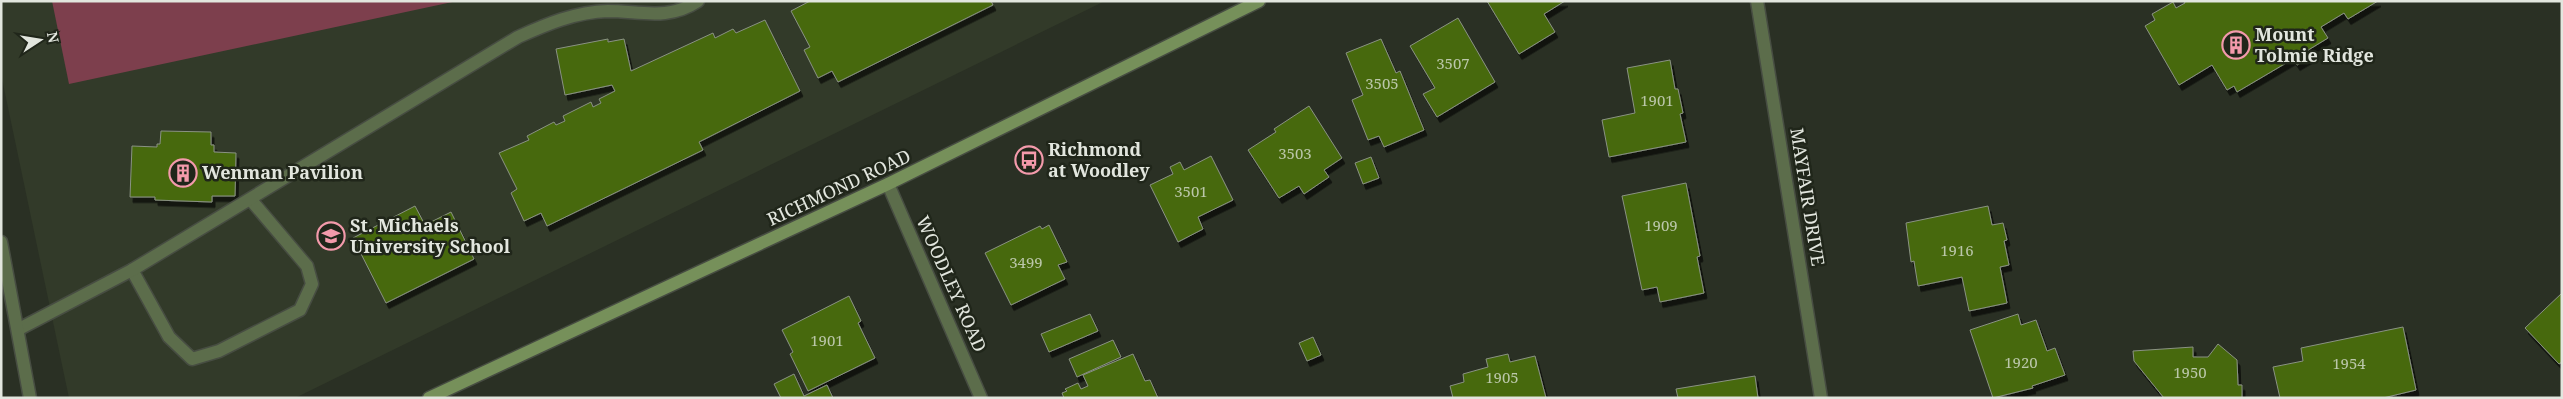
<svg xmlns="http://www.w3.org/2000/svg" width="2563" height="399" font-family="'Noto Serif',serif">
	<style>
		.built { fill: #323a29 }
		.green { fill: #7d3f4d }
		.building { fill: #46690e; stroke: #8a9283; filter: url(#shadow) }
		.lines { fill: none; stroke-linecap: round; stroke-linejoin: round }
		.service-casing { stroke: #474d42; stroke-width: 15 }
		.minor-casing { stroke: #474d42; stroke-width: 15 }
		.secondary-casing { stroke: #474d42; stroke-width: 15 }
		.service { stroke: #5c6d4b; stroke-width: 12 }
		.minor { stroke: #5c6d4b; stroke-width: 12 }
		.secondary { stroke: #76905a; stroke-width: 12 }
		.labels { text-anchor: middle; stroke-width: 5; stroke-linejoin: round; paint-order: stroke }
		.number-label { font-size: 15px; fill: #bbc7aa }
		.poi-label { font-size: 18px; font-weight: bold; fill: #e2e6de; stroke: #20261a; text-anchor: start }
		.street-label { font-size: 18px; fill: #e2e6de; stroke: #20261a }
	</style>
	<defs>
		<filter id="shadow"><feDropShadow dx="3" dy="5.5" stdDeviation="0" flood-color="#0009"/></filter>
	</defs>
	<rect width="100%" height="100%" fill="#2a3024"/>
	<polygon class="built" points="1,1 1105,1 295,398 69,398 1,74"/>
	<polygon class="green" points="52,1 457,1 69,84"/>
	<g class="building">
		<polygon points="810,1 991,1 993,5 838,82 832,71 818,78 804,50 810,47 791,11"/>
		<polygon points="1487,1 1565,1 1544,14 1555,32 1519,54"/>
		<polygon points="2184,1 2378,1 2348,19 2344,13 2321,27 2328,38 2305,52 2309,58 2297,65 2293,59 2237,92 2234,86 2227,90 2212,65 2179,85 2145,26 2155,20 2152,14 2173,2 2176,8 2185,3"/>
		<polygon points="1458,18 1495,82 1437,117 1423,94 1435,88 1410,46"/>
		<polygon points="765,20 800,91 699,142 703,150 547,226 541,213 524,221 511,193 517,189 499,153 529,140 527,136 554,122 556,125 565,121 563,116 591,102 593,107 601,103 599,99 615,91 612,85 565,95 556,49 608,39 608,42 624,39 631,71 713,33 715,38 733,29 736,33"/>
		<polygon points="1381,39 1396,73 1400,71 1424,130 1384,147 1379,136 1368,140 1352,100 1363,95 1346,53"/>
		<polygon points="1670,60 1675,89 1678,89 1683,113 1680,114 1686,142 1609,157 1602,120 1635,113 1627,68"/>
		<polygon points="1309,106 1342,158 1324,170 1329,177 1304,194 1299,186 1279,198 1248,150 1276,132 1274,129"/>
		<polygon points="161,131 211,132 211,145 214,145 214,152 236,153 235,196 212,196 212,202 155,200 155,197 130,197 132,146 157,147 157,144 160,144"/>
		<polygon points="1211,156 1233,200 1198,217 1203,229 1178,242 1150,185 1173,174 1170,167 1180,162 1184,170"/>
		<polygon points="1371,157 1379,178 1363,184 1355,163"/>
		<polygon points="1686,183 1700,256 1697,257 1704,293 1660,302 1657,287 1642,290 1622,196"/>
		<polygon points="415,206 425,225 451,212 474,259 386,303 353,238"/>
		<polygon points="1988,206 1992,225 2003,223 2007,240 2004,241 2009,265 2000,267 2007,303 1969,311 1962,277 1918,286 1914,261 1911,262 1906,223"/>
		<polygon points="1049,225 1067,262 1058,265 1065,279 1011,305 985,253 1040,226 1042,229"/>
		<polygon points="2562,293 2562,362 2559,364 2525,328"/>
		<polygon points="849,296 861,321 858,323 875,358 808,391 790,354 793,352 782,330"/>
		<polygon points="1090,314 1098,331 1049,352 1041,334"/>
		<polygon points="2018,314 2021,325 2036,320 2047,351 2055,348 2065,375 2032,386 2033,388 1993,398 1970,330"/>
		<polygon points="2403,327 2416,390 2383,398 2280,398 2273,367 2303,361 2301,348"/>
		<polygon points="1313,337 1321,355 1307,361 1299,343"/>
		<polygon points="1113,340 1121,357 1077,377 1069,359"/>
		<polygon points="2218,344 2237,360 2238,385 2242,385 2242,398 2164,398 2134,361 2133,351 2193,347 2193,357 2208,357"/>
		<polygon points="1133,354 1145,381 1150,380 1158,398 1064,398 1062,393 1067,391 1065,389 1078,383 1081,389 1088,386 1083,375"/>
		<polygon points="1508,354 1510,362 1535,356 1546,398 1453,398 1450,386 1464,382 1463,374 1488,367 1486,359"/>
		<polygon points="794,374 804,396 827,385 833,398 781,398 774,384"/>
		<polygon points="1755,376 1758,398 1678,398 1676,389"/>
	</g>
	<g class="lines">
		<g class="service-casing">
			<g id="service">
				<polyline points="132,270 169,337 192,359 219,351 300,310 312,284 307,266 251,200"/>
				<path d="M19 329 132 270 518 37C547 24 575 12 608 11 640 11 668 21 698 1"/>
			</g>
		</g>
		<g class="minor-casing">
			<g id="minor">
				<polyline points="1757,1 1821,398"/>
				<polyline points="888,184 981,398"/>
				<polyline points="1,242 30,398"/>
			</g>
		</g>
		<g class="secondary-casing">
			<polyline id="secondary" points="429,398 888,184 1259,1"/>
		</g>
		<use href="#service" class="service"/>
		<use href="#minor" class="minor"/>
		<use href="#secondary" class="secondary"/>
	</g>
	<defs>
		<g id="building-ring" transform="scale(1.4375)"><circle r="9.5" fill="#20261a" stroke="#f39aab" stroke-width="1.5"/><path d="M-4-6H4V6H1V3H-1V6H-4ZM-2.5-4.3h1.7v1.8h-1.7ZM.8-4.3h1.7v1.8H.8ZM-2.5-1h1.7V.8h-1.7ZM.8-1h1.7V.8H.8Z" fill="#f39aab"/></g>
		<g id="bus-ring" transform="scale(1.4375)"><circle r="9.5" fill="#20261a" stroke="#f39aab" stroke-width="1.5"/><path d="M-5-6H5V4H4V6H2V4H-2V6H-4V4H-5ZM-3.5-4V0h7V-4ZM-3.5 1.2v1.5H-2V1.2ZM2 1.2v1.5H3.5V1.2Z" fill="#f39aab"/></g>
		<g id="school-ring" transform="scale(1.4375)"><circle r="9.5" fill="#20261a" stroke="#f39aab" stroke-width="1.5"/><path d="M0-5L7-2L0 1L-7-2ZM-4 1L0 2.5L4 1V4Q0 6-4 4Z" fill="#f39aab"/></g>
	</defs>
	<g fill-rule="evenodd">
		<use href="#building-ring" x="2236" y="45"/>
		<use href="#bus-ring" x="1029" y="160"/>
		<use href="#building-ring" x="183" y="173"/>
		<use href="#school-ring" x="331" y="236"/>
	</g>
	<g class="labels">
		<g class="number-label">
			<text x="1453" y="69">3507</text>
			<text x="1382" y="89">3505</text>
			<text x="1657" y="106">1901</text>
			<text x="1295" y="159">3503</text>
			<text x="1191" y="197">3501</text>
			<text x="1661" y="231">1909</text>
			<text x="1957" y="256">1916</text>
			<text x="1026" y="268">3499</text>
			<text x="827" y="346">1901</text>
			<text x="2021" y="368">1920</text>
			<text x="2349" y="369">1954</text>
			<text x="2190" y="378">1950</text>
			<text x="1502" y="383">1905</text>
		</g>
		<g class="poi-label">
			<text x="2255" y="41">Mount<tspan x="2255" dy="21">Tolmie Ridge</tspan></text>
			<text x="1048" y="156">Richmond<tspan x="1048" dy="21">at Woodley</tspan></text>
			<text x="202" y="179">Wenman Pavilion</text>
			<text x="350" y="232">St. Michaels<tspan x="350" dy="21">University School</tspan></text>
		</g>
		<g class="street-label">
			<text transform="translate(839 188) rotate(-25)" y="6">RICHMOND ROAD</text>
			<text transform="translate(1807 197) rotate(81)" y="6">MAYFAIR DRIVE</text>
			<text transform="translate(951 284) rotate(66)" y="6">WOODLEY ROAD</text>
		</g>
	</g>
	<rect width="2563" height="399" fill="none" stroke="#e2e6de" stroke-width="5"/>
	<g transform="translate(40 40) rotate(78)" stroke="#20261a" stroke-width="4" paint-order="stroke">
	<path d="M0-4L9 19L0 12L-9 19Z" fill="#e2e6de"/>
	<text y="-8" font-size="14" font-weight="bold" text-anchor="middle" fill="#e2e6de">N</text>
	</g>
</svg>
